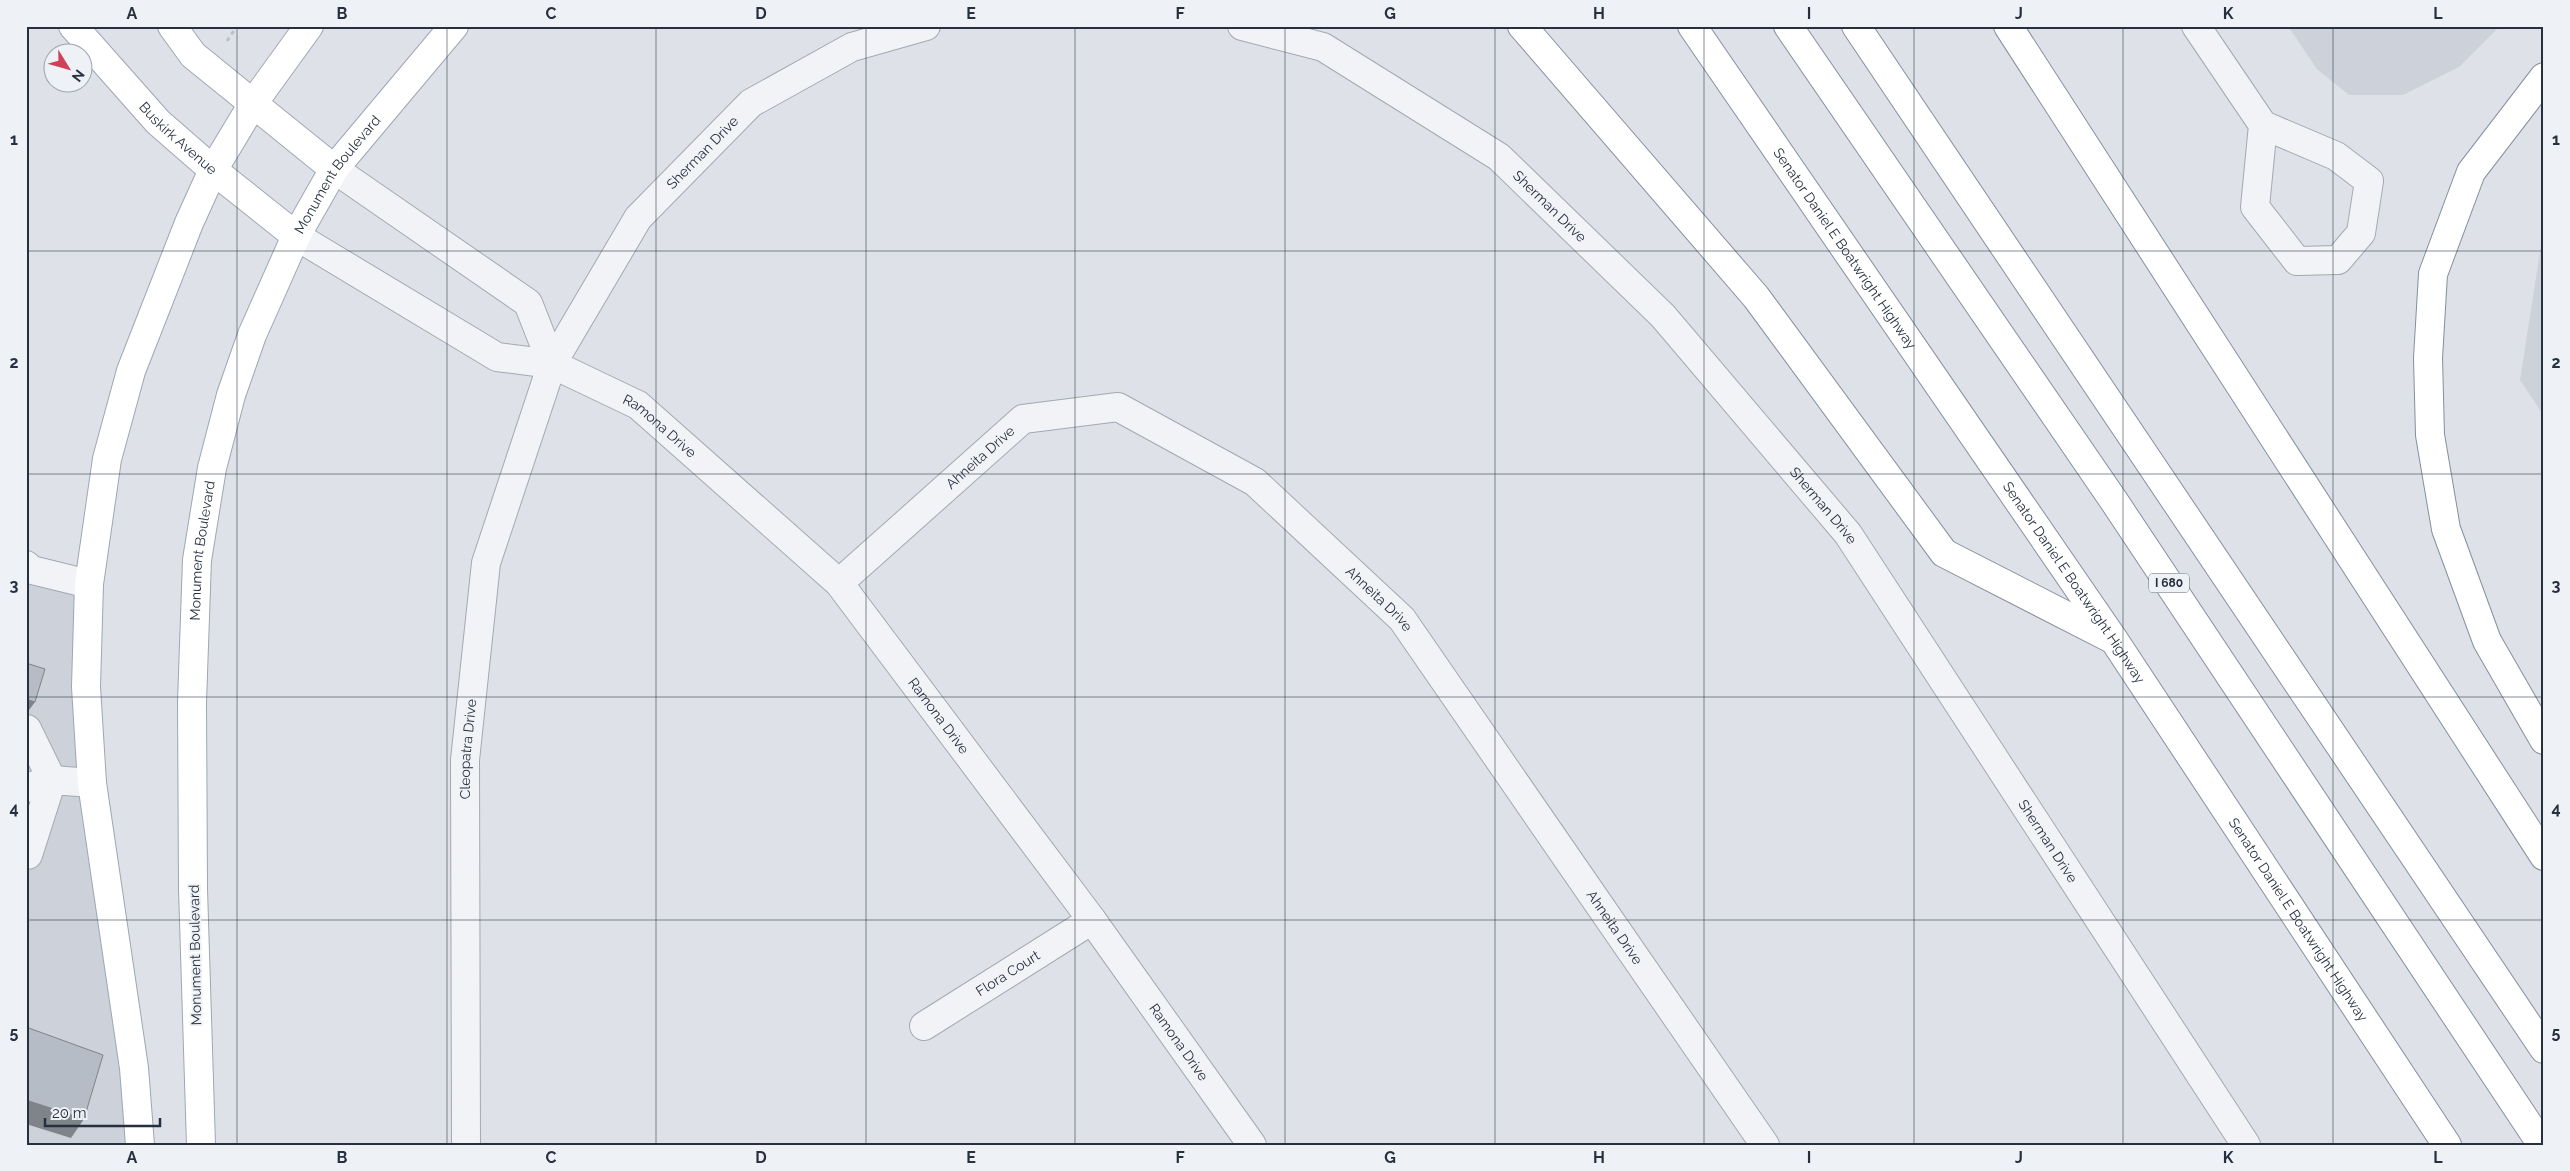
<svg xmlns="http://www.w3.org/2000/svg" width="2570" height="1171" font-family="Raleway,sans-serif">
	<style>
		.built { fill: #ccd1da }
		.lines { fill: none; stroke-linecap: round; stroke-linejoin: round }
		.minor-casing { stroke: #a3a9b2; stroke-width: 30 }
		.major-casing { stroke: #9da7b4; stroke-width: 30 }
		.highway-casing { stroke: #85909f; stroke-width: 30 }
		.path { stroke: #bcc0c6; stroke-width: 3; stroke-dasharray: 4 4; stroke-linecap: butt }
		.minor { stroke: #f1f3f6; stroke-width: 28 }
		.major { stroke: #fff; stroke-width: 28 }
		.highway { stroke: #fff; stroke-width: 28 }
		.shaded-wall { fill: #7f848a }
		.building { fill: #b5bcc5; stroke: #7f848a }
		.grid { fill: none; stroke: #27303f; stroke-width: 1; stroke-opacity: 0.55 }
		.labels { text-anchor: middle; stroke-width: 4; stroke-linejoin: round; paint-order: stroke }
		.shield { fill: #eef1f6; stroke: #636a76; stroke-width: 1 }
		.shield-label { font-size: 12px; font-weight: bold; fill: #27303f }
		.street-label { font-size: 14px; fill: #27303f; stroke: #eef1f6 }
		.neatline { fill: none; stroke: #27303f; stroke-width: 2 }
		.grid-label { font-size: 16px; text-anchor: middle; font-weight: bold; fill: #27303f }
	</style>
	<rect width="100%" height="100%" fill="#dee2e8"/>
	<g class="built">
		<polygon points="2288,26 2500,26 2459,67 2403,95 2349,95 2317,69"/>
		<polygon points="2544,226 2544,416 2520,380"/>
		<polygon points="26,565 89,584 86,687 140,1145 26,1145"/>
	</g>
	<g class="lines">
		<g class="minor-casing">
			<g id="minor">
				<path id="s1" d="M1242 26 1323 47 1499 157 1663 316 1848 534 2246 1145"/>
				<polyline points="2196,26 2263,125 2336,156 2369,181 2361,233 2338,260 2297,261 2255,207 2263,125"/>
				<polyline points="334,169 528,303 552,364"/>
				<path id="s2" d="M296 236 497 357 552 364 638 405 839 583 1092 920 1252 1145"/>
				<polyline points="26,565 32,570 89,584"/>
				<path id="s3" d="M839 583 1023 419 1118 407 1255 482 1402 619 1765 1145"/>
				<polyline points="26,788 52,780 27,729"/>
				<polyline points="26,855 28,855 52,780 92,783"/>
				<path id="s4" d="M924 1026 1092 920"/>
				<path id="s5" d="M466 1145 465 760 486 563 552 364 638 218 751 103 852 47 926 26"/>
			</g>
		</g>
		<g class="major-casing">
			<g id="major">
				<path id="s6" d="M73 26 158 122 213 170 296 236"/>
				<polyline points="172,26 193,55 334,169"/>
				<polyline points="140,1145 134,1068 92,783 86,687 89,584 107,459 131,371 189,223 213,170 254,102 309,26"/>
				<path id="s7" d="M201 1145 193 889 192 702 197 560 212 468 231 395 252 335 296 236 334 169 454 26"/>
			</g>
		</g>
		<g class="highway-casing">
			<g id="highway">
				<polyline points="1522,26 1756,297 1944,553 2110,638"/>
				<path id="s8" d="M1692 26 2114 640 2447 1145"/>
				<polyline points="1788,26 2114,501 2542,1145"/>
				<polyline points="1856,26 2544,1049"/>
				<polyline points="2008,26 2544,856"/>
				<polyline points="2544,77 2471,172 2433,274 2428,358 2430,435 2446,529 2487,641 2544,740"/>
			</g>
		</g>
		<polyline class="path" points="227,41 237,26"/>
		<use href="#minor" class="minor"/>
		<use href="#major" class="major"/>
		<use href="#highway" class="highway"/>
	</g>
	<g class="shaded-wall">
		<polygon points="26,699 35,702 26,714"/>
		<polygon points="26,1100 84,1119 71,1138 26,1124"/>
	</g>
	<g class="building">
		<polygon points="26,663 45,669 35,702 26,699"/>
		<polygon points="26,1027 103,1055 84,1119 26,1100"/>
	</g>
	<path class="grid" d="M237 26V1145M447 26V1145M656 26V1145M866 26V1145M1075 26V1145M1285 26V1145M1495 26V1145M1704 26V1145M1914 26V1145M2123 26V1145M2333 26V1145M26 251H2544M26 474H2544M26 697H2544M26 920H2544"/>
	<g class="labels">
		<rect class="shield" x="2149" y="573.5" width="40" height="19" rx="4"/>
		<g class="shield-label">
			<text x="2169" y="587">I 680</text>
		</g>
		<g class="street-label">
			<text dy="5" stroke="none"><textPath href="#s6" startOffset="154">Buskirk Avenue</textPath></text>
			<text dy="5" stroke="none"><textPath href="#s5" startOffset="1054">Sherman Drive</textPath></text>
			<text dy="5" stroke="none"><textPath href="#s7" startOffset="1000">Monument Boulevard</textPath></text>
			<text dy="5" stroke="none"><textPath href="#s1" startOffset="362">Sherman Drive</textPath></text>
			<text dy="5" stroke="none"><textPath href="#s8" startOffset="270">Senator Daniel E Boatwright Highway</textPath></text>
			<text dy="5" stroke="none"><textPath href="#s2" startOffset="415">Ramona Drive</textPath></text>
			<text dy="5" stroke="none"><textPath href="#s3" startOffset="189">Ahneita Drive</textPath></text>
			<text dy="5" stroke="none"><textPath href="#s1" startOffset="768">Sherman Drive</textPath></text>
			<text dy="5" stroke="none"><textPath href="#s7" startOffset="595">Monument Boulevard</textPath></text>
			<text dy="5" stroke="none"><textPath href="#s8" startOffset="675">Senator Daniel E Boatwright Highway</textPath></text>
			<text dy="5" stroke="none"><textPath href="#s3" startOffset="669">Ahneita Drive</textPath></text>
			<text dy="5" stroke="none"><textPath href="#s2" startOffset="820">Ramona Drive</textPath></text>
			<text dy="5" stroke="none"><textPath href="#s5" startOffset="396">Cleopatra Drive</textPath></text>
			<text dy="5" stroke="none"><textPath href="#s1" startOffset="1172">Sherman Drive</textPath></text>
			<text dy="5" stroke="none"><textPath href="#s8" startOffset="1080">Senator Daniel E Boatwright Highway</textPath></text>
			<text dy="5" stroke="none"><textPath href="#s3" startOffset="1074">Ahneita Drive</textPath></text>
			<text transform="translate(195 955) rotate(-91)" y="5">Monument Boulevard</text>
			<text dy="5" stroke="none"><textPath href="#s4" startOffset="99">Flora Court</textPath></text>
			<text dy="5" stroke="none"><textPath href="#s2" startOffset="1225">Ramona Drive</textPath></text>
		</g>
	</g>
	<rect width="2570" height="1171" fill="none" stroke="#eef1f6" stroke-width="55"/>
	<g transform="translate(68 68) rotate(127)"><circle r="24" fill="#eef1f6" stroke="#9ea4ad"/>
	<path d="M0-4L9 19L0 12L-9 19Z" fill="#d14059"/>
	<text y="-8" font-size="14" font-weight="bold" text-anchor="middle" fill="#27303f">N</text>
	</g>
	<path d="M45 1118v8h115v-8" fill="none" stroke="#27303f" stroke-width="2.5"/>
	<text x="52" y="1118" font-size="15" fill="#27303f" stroke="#eef1f6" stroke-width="4" paint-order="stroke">20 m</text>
	<rect x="28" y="28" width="2514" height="1116" class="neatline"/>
	<g class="grid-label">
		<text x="132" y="19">A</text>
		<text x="342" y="19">B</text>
		<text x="551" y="19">C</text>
		<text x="761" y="19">D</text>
		<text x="971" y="19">E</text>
		<text x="1180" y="19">F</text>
		<text x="1390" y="19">G</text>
		<text x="1599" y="19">H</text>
		<text x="1809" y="19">I</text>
		<text x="2019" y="19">J</text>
		<text x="2228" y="19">K</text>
		<text x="2438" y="19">L</text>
		<text x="14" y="145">1</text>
		<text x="2556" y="145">1</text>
		<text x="14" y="368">2</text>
		<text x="2556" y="368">2</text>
		<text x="14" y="591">3</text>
		<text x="2556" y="591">3</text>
		<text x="14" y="814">4</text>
		<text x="2556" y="814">4</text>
		<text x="14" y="1038">5</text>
		<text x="2556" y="1038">5</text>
		<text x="132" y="1163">A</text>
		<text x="342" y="1163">B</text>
		<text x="551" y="1163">C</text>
		<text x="761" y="1163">D</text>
		<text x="971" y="1163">E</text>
		<text x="1180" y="1163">F</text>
		<text x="1390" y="1163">G</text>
		<text x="1599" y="1163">H</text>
		<text x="1809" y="1163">I</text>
		<text x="2019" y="1163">J</text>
		<text x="2228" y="1163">K</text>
		<text x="2438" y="1163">L</text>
	</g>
</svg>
